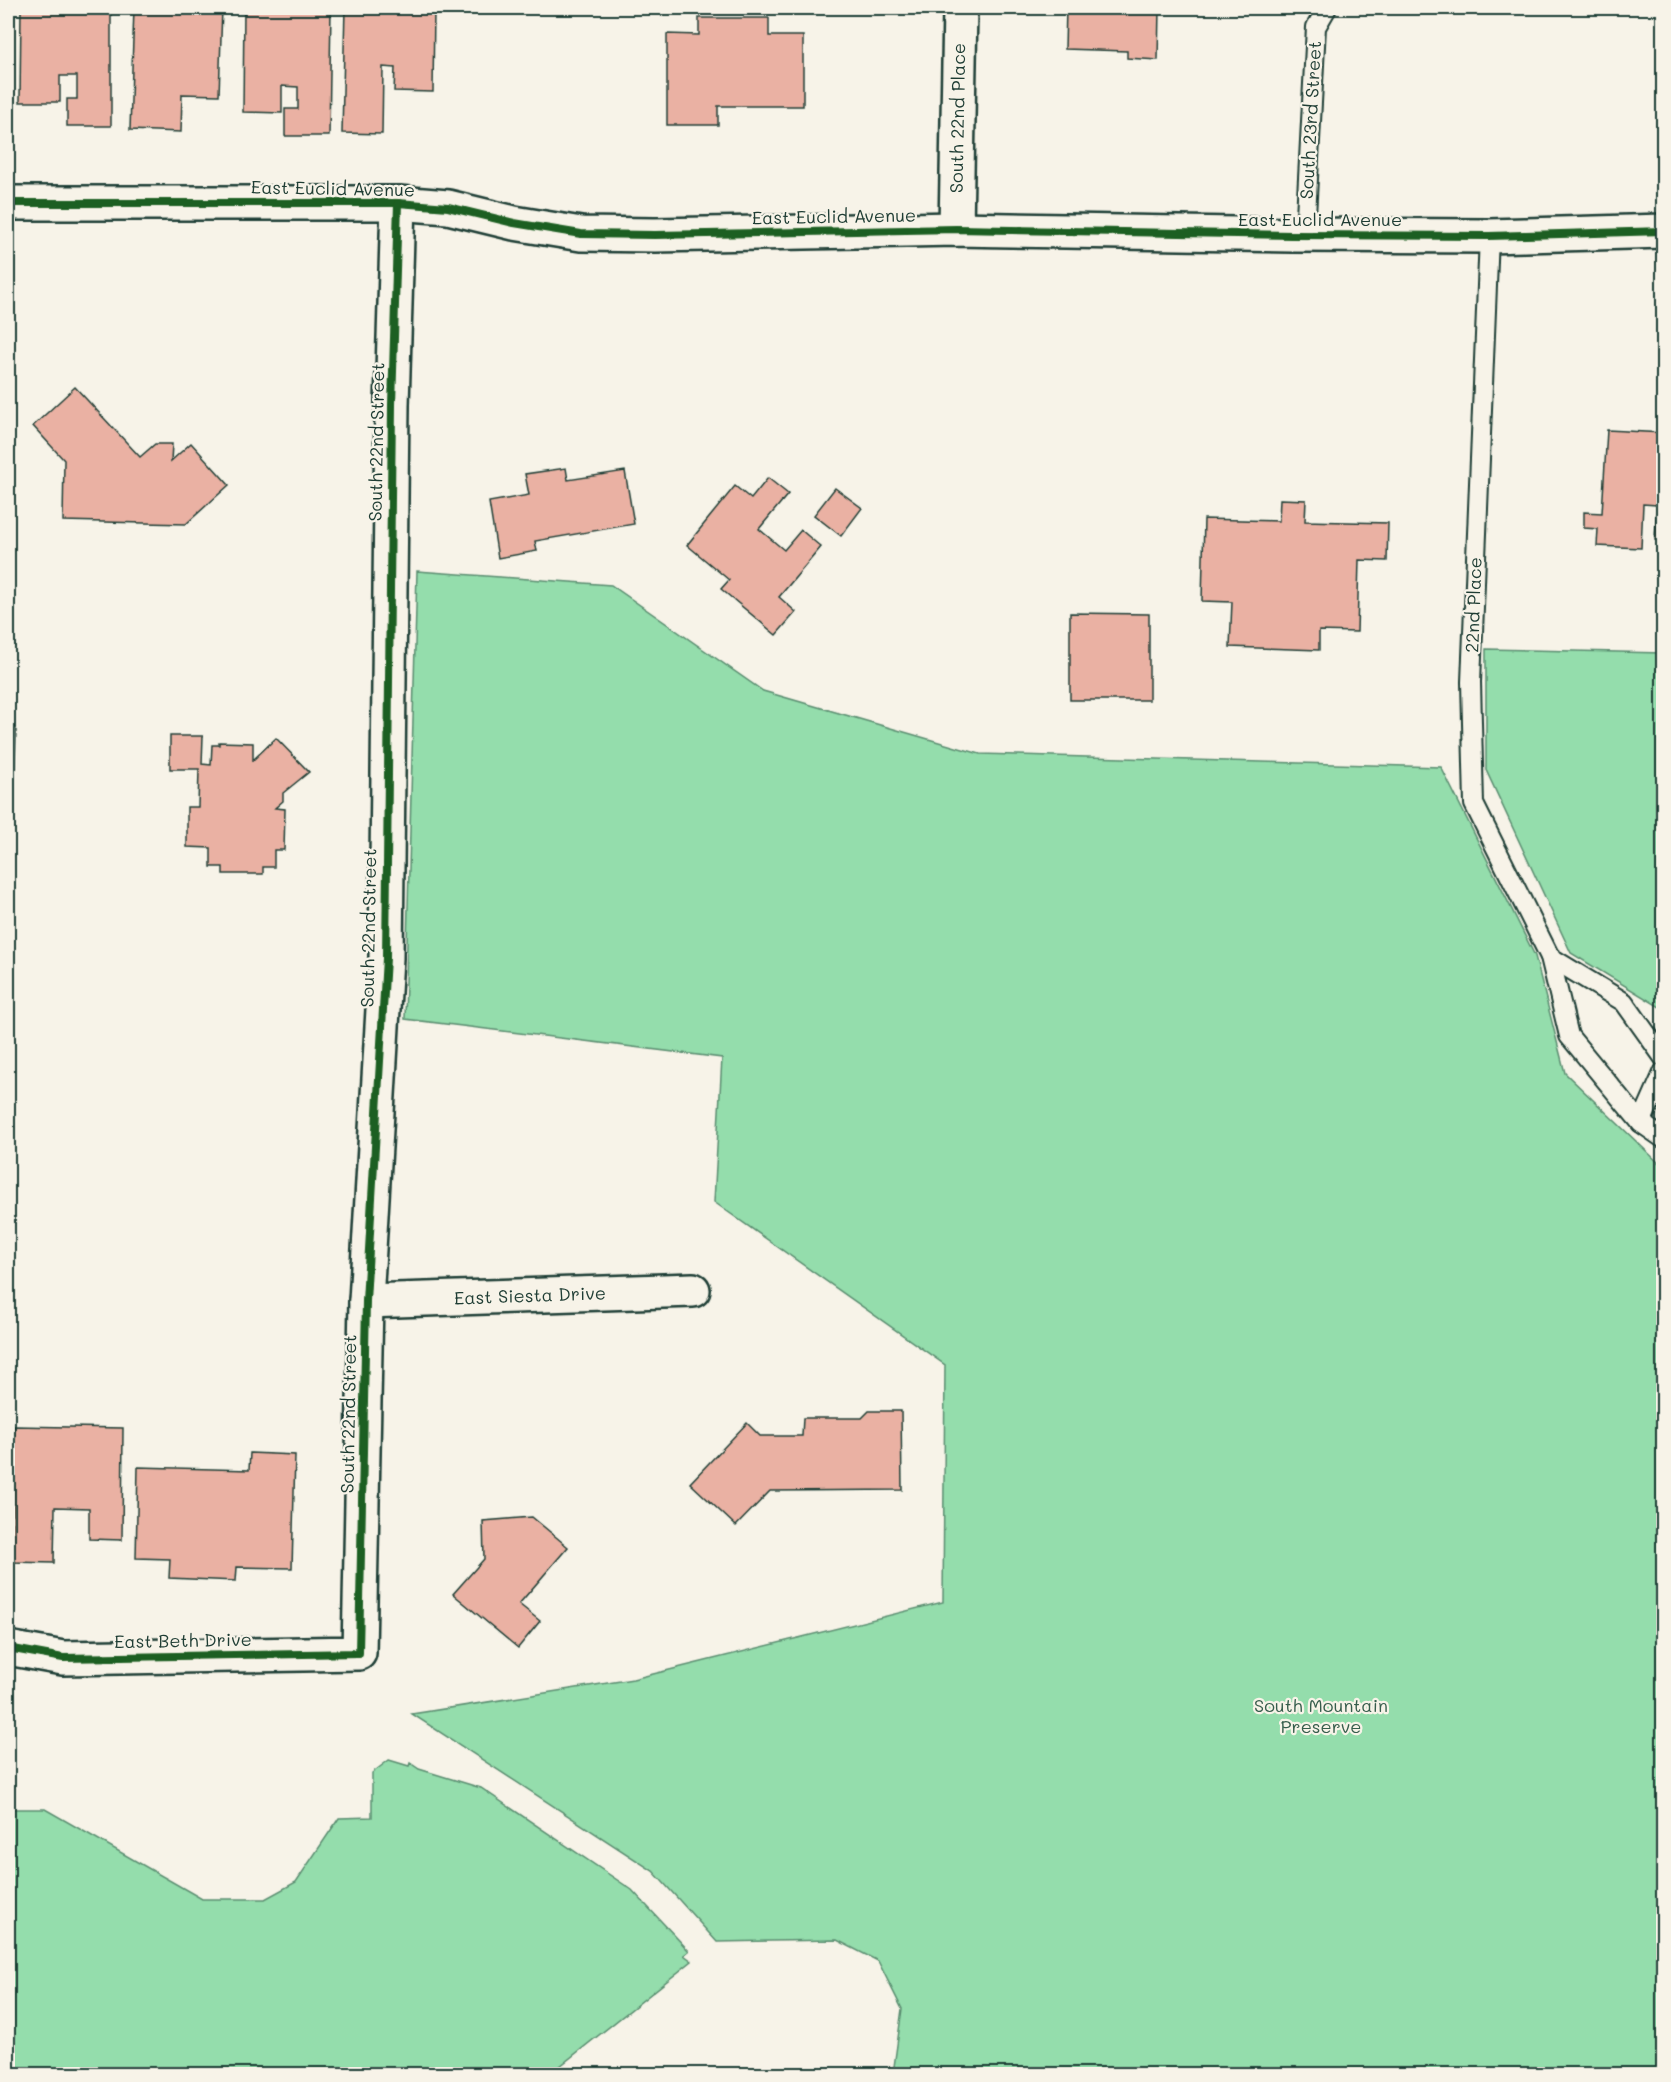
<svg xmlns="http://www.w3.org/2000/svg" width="1671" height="2082" font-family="Mali,sans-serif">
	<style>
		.green { fill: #94ddac; stroke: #5a8d70; stroke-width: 1.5 }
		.building { fill: #eab1a3; stroke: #1f3d34; stroke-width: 1.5 }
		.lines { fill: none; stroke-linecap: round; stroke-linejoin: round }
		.lane-casing { stroke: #1f3d34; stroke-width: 22 }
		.street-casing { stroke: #1f3d34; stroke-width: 38 }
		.lane { stroke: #f7f3e8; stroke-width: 18 }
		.street { stroke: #f7f3e8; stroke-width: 33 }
		.cycleway-casing { stroke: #f7f3e8; stroke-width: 11 }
		.cycleway { stroke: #1b5e20; stroke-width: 8 }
		.labels { text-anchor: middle; stroke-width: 4.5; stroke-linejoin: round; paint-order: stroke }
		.street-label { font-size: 18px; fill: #1f3d34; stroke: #f7f3e8 }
		.park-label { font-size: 18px; fill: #365d4c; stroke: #f7f3e8 }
	</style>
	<rect width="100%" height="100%" fill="#f7f3e8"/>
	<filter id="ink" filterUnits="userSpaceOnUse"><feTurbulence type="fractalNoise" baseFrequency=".0167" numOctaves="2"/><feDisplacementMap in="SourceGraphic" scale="12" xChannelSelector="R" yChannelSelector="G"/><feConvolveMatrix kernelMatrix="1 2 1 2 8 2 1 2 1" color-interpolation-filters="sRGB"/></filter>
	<g filter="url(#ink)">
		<g class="green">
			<polygon points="417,571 611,585 763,691 980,754 1441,767 1535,956 1565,1073 1663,1167 1663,2074 893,2074 902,2009 878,1961 837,1940 717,1942 653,1871 412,1714 633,1679 943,1602 945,1365 714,1202 722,1058 405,1019"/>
			<polygon points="1486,649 1663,653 1663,1009 1571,953 1486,770"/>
			<polygon points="389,1760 409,1766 410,1763 419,1769 481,1788 632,1890 689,1951 684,1955 692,1961 550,2074 8,2074 8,1809 45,1809 202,1899 265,1899 296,1882 339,1818 372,1817 372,1773"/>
		</g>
		<g class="building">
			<polygon points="21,8 111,8 111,126 67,126 67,99 77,99 77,76 60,76 60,102 20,102"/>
			<polygon points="134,8 222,8 219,95 182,94 181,132 130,130"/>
			<polygon points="244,8 331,8 329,136 285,136 285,109 298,109 298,87 282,86 282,113 243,112"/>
			<polygon points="345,8 434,8 433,92 394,91 395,68 383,67 382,134 342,133"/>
			<polygon points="1066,8 1159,8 1158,60 1127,58 1127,51 1065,49"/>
			<polygon points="699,18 769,18 769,36 803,36 803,106 718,106 718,125 667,125 667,34 699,35"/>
			<polygon points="75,387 140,457 155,444 172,444 171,461 191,443 229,485 186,524 63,521 64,460 33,426"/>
			<polygon points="1607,430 1664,433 1664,540 1655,540 1657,505 1643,504 1641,548 1597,546 1598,529 1584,528 1584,512 1602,513"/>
			<polygon points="566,468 568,480 625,471 634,524 535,541 537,551 498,558 489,502 529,495 525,474"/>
			<polygon points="768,478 788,494 759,529 784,550 801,530 821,547 779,597 796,612 776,635 721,589 729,580 687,545 735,486 751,499"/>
			<polygon points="835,488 862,508 841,536 814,515"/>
			<polygon points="1280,499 1306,500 1305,521 1388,523 1387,561 1359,560 1357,632 1319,631 1319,650 1230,647 1232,602 1202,601 1204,519 1279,521"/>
			<polygon points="1070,613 1149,614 1149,700 1070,700"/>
			<polygon points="8,730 16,730 14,796 8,796"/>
			<polygon points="170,736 203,736 202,764 211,765 212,745 219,745 219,742 253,743 253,760 276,738 309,772 283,793 283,801 275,808 285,809 284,850 274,850 274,867 263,867 263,874 223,874 223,867 211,867 211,848 187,847 187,807 198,807 199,769 170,769"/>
			<polygon points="869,1411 901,1411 902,1490 770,1491 736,1526 690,1483 747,1423 760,1436 802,1436 803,1418 862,1418"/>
			<polygon points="14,1426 123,1428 122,1540 89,1539 89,1508 55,1507 54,1563 12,1562"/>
			<polygon points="250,1453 295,1455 292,1568 237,1567 236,1581 169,1578 170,1559 136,1558 138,1467 249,1470"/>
			<polygon points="532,1517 568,1547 519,1604 540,1621 518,1648 453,1594 484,1559 483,1521"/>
		</g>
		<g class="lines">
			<g class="lane-casing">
				<g id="lane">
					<polyline points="1305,235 1316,27 1327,8"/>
					<polyline points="1489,236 1471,682 1474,804 1550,957 1569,1036 1641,1123 1664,1139"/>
					<polyline points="1550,957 1624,1002 1664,1058"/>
					<polyline points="1641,1123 1664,1071"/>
				</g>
			</g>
			<g class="street-casing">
				<g id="street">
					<polyline points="8,203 398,203 448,207 514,223 581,234 655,235 956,229 1292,235 1489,236 1664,231"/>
					<polyline points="956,229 960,8"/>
					<polyline points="366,1301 693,1290"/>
					<polyline points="8,1648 63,1658 359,1653 366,1301 386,958 392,405 398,203"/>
				</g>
			</g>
			<use href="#lane" class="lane"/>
			<use href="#street" class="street"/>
			<g class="cycleway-casing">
				<g id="cycleway">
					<polyline points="8,203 398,203 448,207 514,223 581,234 655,235 956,229 1292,235 1489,236 1664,231"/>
					<polyline points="8,1648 63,1658 359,1653 366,1301 386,958 392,405 398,203"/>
				</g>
			</g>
			<use href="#cycleway" class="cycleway"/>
		</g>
	</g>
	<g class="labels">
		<g class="street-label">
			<text transform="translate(958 118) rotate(-89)" y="6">South 22nd Place</text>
			<text transform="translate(1311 120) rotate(-87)" y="6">South 23rd Street</text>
			<text transform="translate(333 189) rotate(1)" y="6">East Euclid Avenue</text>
			<text transform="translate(834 217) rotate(-1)" y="6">East Euclid Avenue</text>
			<text x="1320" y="226">East Euclid Avenue</text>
			<text transform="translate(377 442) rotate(-89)" y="6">South 22nd Street</text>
			<text transform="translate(1474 605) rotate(-88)" y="6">22nd Place</text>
			<text transform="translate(369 928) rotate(-89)" y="6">South 22nd Street</text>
			<text transform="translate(530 1296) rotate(-2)" y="6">East Siesta Drive</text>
			<text transform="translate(349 1414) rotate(-89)" y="6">South 22nd Street</text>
			<text transform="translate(183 1641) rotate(-1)" y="6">East Beth Drive</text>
		</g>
		<g class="park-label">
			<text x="1321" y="1712">South Mountain<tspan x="1321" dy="21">Preserve</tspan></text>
		</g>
	</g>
	<rect width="1671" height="2082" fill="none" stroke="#f7f3e8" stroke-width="30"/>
	<rect x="15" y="15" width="1641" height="2052" fill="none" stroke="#1f3d34" stroke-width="2" filter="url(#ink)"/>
</svg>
